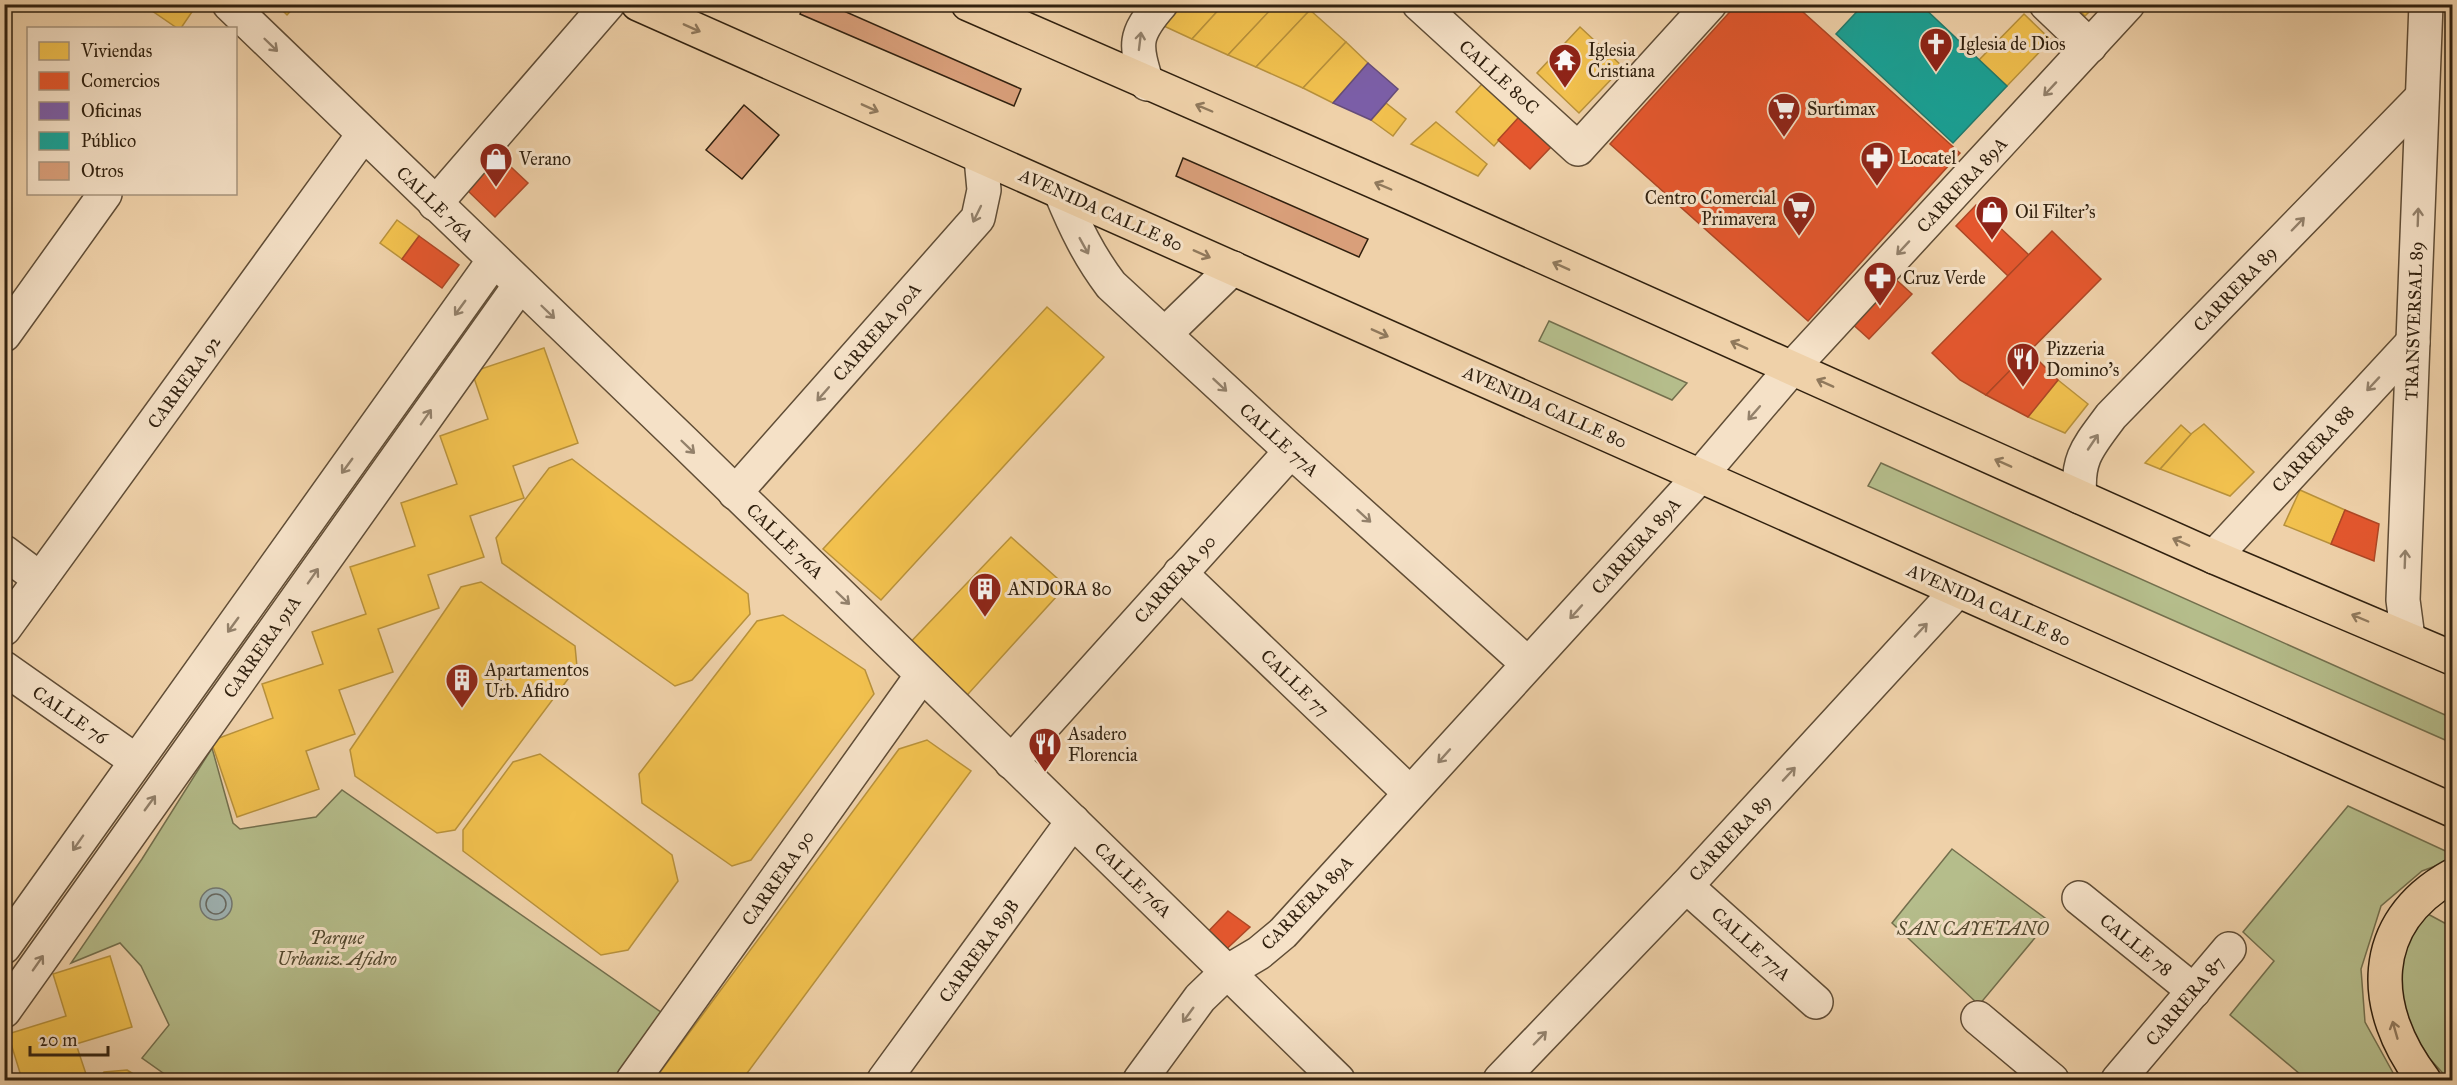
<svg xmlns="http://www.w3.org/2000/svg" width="2457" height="1085" font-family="'IM FELL Great Primer',serif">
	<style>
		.green { fill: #b5bd8b; stroke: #736f4d; stroke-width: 1.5 }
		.water { fill: #9fb4b4; stroke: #737972; stroke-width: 1.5 }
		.homes { fill: #f2c14e; stroke: #b8913b; stroke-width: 1.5 }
		.shops { fill: #e4572e; stroke: #ae4725; stroke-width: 1.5 }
		.offices { fill: #7b5ea7; stroke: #654c79; stroke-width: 1.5 }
		.public { fill: #17a398; stroke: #1f7c6f; stroke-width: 1.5 }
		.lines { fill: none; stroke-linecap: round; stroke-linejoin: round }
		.shore { stroke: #686a62; stroke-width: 1.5 }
		.building { fill: #d99f7a; stroke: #31210f; stroke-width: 1.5 }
		.minor-casing { stroke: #604d36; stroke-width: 36 }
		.highway-casing { stroke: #31210f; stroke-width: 36 }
		.minor { stroke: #f5e1c7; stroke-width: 33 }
		.highway { stroke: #efd1a9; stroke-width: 33 }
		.oneway { stroke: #90795c }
		.oneway2 { stroke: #93816b }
		.labels { text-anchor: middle; stroke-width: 6; stroke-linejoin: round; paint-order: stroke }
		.poi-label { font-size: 18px; fill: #31210f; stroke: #f5e1c7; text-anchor: start }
		.street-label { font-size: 18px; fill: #31210f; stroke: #f5e1c7 }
		.park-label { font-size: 18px; font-style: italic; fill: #52482e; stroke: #f5e1c7 }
	</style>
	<rect width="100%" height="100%" fill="#efd1a9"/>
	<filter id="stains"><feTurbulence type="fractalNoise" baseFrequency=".00333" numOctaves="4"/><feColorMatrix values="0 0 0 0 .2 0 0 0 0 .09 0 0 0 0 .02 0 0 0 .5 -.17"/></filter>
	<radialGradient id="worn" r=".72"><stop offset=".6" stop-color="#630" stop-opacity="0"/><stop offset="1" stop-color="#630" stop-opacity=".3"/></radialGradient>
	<g class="green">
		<polygon points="1549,321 1687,383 1672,400 1539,341"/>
		<polygon points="1881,463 2452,718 2452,743 1868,486"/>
		<polygon points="212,748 233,823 240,829 316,817 342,790 665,1015 617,1080 173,1080 142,1058 169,1025 141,966 120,943 71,963 142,859"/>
		<polygon points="2348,806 2452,854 2452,860 2422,871 2381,906 2361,969 2365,1022 2397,1080 2307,1080 2230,1015 2274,961 2243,932"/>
		<polygon points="1952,849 2049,921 1979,1005 1892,923"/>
		<polygon points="2426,913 2452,927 2452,1080 2449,1080 2430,1059 2410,1028 2399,998 2406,934"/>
	</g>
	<circle class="water" cx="216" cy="904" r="16"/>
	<g class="homes">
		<polygon points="142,4 188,4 194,9 181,28 177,28"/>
		<polygon points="276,4 297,4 287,15"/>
		<polygon points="1169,4 1224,4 1192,39 1153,21"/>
		<polygon points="1224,4 1276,4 1228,55 1192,39"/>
		<polygon points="1276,4 1305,4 1310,10 1256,67 1228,55"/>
		<polygon points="2073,4 2097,4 2085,16"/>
		<polygon points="1310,10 1346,42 1303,88 1256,67"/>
		<polygon points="2024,14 2051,40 2007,86 1979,60"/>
		<polygon points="1580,27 1623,67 1579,113 1537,73"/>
		<polygon points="1346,42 1368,63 1333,103 1303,88"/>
		<polygon points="1482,84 1519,117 1494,146 1456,112"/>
		<polygon points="1386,103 1406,119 1393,136 1371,120"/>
		<polygon points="1436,122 1487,164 1478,176 1411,144"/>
		<polygon points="397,220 419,236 402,259 380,243"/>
		<polygon points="1047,307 1104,357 881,600 823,549"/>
		<polygon points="544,348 578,443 513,466 524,498 470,516 484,557 428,575 439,608 378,629 393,672 339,690 355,734 306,751 319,789 237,817 211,741 273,718 262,684 323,664 312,632 366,614 350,567 415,546 401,503 457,484 440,436 488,419 472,372"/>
		<polygon points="2058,380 2088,404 2065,433 2028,417"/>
		<polygon points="2204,424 2254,472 2230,496 2160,469 2191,434"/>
		<polygon points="2181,425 2191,434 2160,469 2145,463"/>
		<polygon points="572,459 748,594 750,614 692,680 675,686 502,563 496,538 549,468"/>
		<polygon points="2300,490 2345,510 2331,544 2284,525"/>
		<polygon points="1011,537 1066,586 960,703 903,650"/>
		<polygon points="481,582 575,646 577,667 455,830 437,833 355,776 350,750 461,587"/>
		<polygon points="783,615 865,670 874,694 751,860 732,866 642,803 639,774 757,621"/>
		<polygon points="927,740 971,771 742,1080 655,1079 899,749"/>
		<polygon points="540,754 672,855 678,881 628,950 601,955 463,851 463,830 513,762"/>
		<polygon points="110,956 132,1027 76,1044 88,1080 7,1080 21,1076 8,1034 66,1016 53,974"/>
		<polygon points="127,1070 143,1080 98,1080 104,1072"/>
	</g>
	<g class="shops">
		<polygon points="1737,4 1794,4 1960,153 1808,321 1610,144"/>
		<polygon points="1519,117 1551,147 1530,169 1498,140"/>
		<polygon points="495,152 528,183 495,217 469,192 467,180"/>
		<polygon points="1976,205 2029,255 2008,276 1956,226"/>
		<polygon points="2052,231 2101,279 1986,395 1960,380 1932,353"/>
		<polygon points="419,236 459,265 442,288 402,259"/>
		<polygon points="1891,275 1912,294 1869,339 1849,321"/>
		<polygon points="2029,351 2058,380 2028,417 1986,395"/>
		<polygon points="2345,510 2379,524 2374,561 2331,544"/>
		<polygon points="1228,911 1250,927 1218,957 1200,940"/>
	</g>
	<polygon class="offices" points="1368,63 1398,89 1371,120 1333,103"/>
	<polygon class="public" points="1864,4 1920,4 2007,86 1953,143 1836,34"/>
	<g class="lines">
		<circle class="shore" cx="216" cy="904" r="10"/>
	</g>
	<g class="building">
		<polygon points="804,4 828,4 1021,89 1014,106 800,14"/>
		<polygon points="744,105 779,135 742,179 706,150"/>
		<polygon points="1183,158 1368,239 1359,257 1176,176"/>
	</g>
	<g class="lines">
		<g class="minor-casing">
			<g id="minor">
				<polyline points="229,4 684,442 1338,1080"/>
				<polyline points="1419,4 1578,149 1710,4"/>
				<polyline points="2046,4 2090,46"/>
				<path d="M1147 84C1135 44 1133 36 1161 4"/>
				<path d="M1061 193C1075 227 1089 256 1111 285L1291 451 1528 664"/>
				<polyline points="435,204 608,4"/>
				<polyline points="1165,334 1233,268"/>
				<polyline points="4,335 105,194"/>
				<polyline points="735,493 978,218 984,190 981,158"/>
				<path d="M2080 497C2076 458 2089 446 2111 416L2422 97"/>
				<polyline points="4,552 40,579"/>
				<polyline points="2214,557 2413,342"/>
				<polyline points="1180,573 1410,793"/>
				<polyline points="4,629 363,135"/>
				<polyline points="2408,638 2403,600 2426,4"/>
				<polyline points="4,668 136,761"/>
				<polyline points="1011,762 1291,451"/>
				<polyline points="1686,886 1816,1002"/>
				<polyline points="2079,898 2194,991"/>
				<polyline points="4,947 494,260"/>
				<polyline points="4,1011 520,285"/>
				<polyline points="1978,1018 2052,1080"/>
				<polyline points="633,1080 922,675"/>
				<polyline points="884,1080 1073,821"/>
				<polyline points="1140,1080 1200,998 1227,972 1259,953 1283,933 1700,476 1792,368 2128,4"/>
				<polyline points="1500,1080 1686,886 1957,591"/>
				<polyline points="2118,1080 2229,949"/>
			</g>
		</g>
		<g class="highway-casing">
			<g id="highway">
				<polyline points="638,4 2452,810"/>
				<polyline points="968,4 1412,198 2214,557 2452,658"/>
				<path d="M2424 1080C2369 1009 2367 923 2452 876"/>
			</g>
		</g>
		<use href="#minor" class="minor"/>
		<use href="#highway" class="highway"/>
	</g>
	<defs><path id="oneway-shaft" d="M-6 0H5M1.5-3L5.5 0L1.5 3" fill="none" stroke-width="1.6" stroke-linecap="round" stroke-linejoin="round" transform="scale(1.5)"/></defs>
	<g class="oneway">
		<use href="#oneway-shaft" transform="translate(692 28) rotate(24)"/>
		<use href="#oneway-shaft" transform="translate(870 108) rotate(24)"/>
		<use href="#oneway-shaft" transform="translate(1204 108) rotate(-157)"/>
		<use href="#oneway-shaft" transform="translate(1383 186) rotate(-157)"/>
		<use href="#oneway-shaft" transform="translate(1202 254) rotate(24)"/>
		<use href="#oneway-shaft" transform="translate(1561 266) rotate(-156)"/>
		<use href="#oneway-shaft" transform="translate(1380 333) rotate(24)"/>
		<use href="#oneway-shaft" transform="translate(1739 345) rotate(-156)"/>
		<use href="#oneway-shaft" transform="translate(1825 383) rotate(-156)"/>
		<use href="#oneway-shaft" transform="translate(2003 463) rotate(-156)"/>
		<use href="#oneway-shaft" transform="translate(2181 542) rotate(-156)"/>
		<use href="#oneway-shaft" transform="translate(2360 618) rotate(-157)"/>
		<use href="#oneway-shaft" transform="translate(2395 1030) rotate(-106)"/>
	</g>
	<g class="oneway2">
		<use href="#oneway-shaft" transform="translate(1140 41) rotate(-83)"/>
		<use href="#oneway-shaft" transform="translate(271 45) rotate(44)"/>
		<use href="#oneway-shaft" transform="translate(2050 89) rotate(133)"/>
		<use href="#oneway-shaft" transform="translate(977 214) rotate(116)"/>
		<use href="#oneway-shaft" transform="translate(2418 217) rotate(-88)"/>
		<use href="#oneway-shaft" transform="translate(2298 224) rotate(-46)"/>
		<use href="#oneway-shaft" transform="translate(1084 246) rotate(61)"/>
		<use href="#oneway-shaft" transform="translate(1903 248) rotate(133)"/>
		<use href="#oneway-shaft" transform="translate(460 308) rotate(126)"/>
		<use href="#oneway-shaft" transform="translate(548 312) rotate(44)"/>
		<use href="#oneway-shaft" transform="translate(2373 384) rotate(133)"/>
		<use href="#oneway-shaft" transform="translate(1220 385) rotate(43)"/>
		<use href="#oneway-shaft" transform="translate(823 394) rotate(131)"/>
		<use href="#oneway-shaft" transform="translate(1754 413) rotate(131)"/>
		<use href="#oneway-shaft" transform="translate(426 417) rotate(-55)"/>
		<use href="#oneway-shaft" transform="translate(2093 442) rotate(-56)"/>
		<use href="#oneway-shaft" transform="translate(688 447) rotate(44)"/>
		<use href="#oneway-shaft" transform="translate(347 466) rotate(126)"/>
		<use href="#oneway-shaft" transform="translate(1364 516) rotate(42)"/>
		<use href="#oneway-shaft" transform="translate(2405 559) rotate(-88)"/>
		<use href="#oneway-shaft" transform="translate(313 576) rotate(-55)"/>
		<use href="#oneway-shaft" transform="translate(843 598) rotate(44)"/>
		<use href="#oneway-shaft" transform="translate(1576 612) rotate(132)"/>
		<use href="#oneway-shaft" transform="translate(233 625) rotate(126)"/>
		<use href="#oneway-shaft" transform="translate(1921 630) rotate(-47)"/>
		<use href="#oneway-shaft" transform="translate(1444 756) rotate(132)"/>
		<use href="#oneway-shaft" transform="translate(1789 774) rotate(-47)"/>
		<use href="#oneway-shaft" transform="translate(150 803) rotate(-54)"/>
		<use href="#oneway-shaft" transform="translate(78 843) rotate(125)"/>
		<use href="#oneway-shaft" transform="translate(38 963) rotate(-55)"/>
		<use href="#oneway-shaft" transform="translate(1188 1015) rotate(126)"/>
		<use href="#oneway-shaft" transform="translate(1540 1038) rotate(-46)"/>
	</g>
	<defs>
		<g id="church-pin" transform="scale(1.725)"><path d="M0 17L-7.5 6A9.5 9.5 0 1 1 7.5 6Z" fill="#8f2418" stroke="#f5e1c7"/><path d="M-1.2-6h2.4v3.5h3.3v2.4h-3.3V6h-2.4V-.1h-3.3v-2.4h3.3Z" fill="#fff"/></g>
		<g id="temple-pin" transform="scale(1.725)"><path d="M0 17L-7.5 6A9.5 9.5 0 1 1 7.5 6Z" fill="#8f2418" stroke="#f5e1c7"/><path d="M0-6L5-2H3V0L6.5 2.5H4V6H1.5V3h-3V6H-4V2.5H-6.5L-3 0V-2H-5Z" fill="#fff"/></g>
		<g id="supermarket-pin" transform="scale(1.725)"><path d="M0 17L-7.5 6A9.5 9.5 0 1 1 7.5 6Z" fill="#8f2418" stroke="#f5e1c7"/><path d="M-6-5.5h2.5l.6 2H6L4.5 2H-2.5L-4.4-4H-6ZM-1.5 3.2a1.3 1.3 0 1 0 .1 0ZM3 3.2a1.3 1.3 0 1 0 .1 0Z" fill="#fff"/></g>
		<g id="pharmacy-pin" transform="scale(1.725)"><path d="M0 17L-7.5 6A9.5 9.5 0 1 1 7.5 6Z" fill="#8f2418" stroke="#f5e1c7"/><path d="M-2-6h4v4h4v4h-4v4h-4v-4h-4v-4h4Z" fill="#fff"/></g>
		<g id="shop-pin" transform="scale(1.725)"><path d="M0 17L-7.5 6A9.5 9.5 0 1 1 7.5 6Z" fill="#8f2418" stroke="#f5e1c7"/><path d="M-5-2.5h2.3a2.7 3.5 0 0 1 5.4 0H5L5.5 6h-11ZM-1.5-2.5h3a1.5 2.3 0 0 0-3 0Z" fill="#fff"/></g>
		<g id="restaurant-pin" transform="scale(1.725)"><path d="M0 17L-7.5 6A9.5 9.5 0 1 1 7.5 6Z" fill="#8f2418" stroke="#f5e1c7"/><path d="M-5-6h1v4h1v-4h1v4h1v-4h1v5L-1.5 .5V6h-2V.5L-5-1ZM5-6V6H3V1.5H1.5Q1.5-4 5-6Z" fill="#fff"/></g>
		<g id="building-pin" transform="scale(1.725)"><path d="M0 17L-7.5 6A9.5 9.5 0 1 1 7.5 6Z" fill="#8f2418" stroke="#f5e1c7"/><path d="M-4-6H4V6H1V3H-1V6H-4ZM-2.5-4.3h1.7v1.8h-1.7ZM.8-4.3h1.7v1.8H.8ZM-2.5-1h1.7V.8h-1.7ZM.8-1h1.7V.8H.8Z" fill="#fff"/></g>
	</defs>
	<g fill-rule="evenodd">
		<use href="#church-pin" x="1936" y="44"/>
		<use href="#temple-pin" x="1565" y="60"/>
		<use href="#supermarket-pin" x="1784" y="109"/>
		<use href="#pharmacy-pin" x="1877" y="158"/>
		<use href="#shop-pin" x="496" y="159"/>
		<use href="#supermarket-pin" x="1799" y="208"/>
		<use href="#shop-pin" x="1992" y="212"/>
		<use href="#pharmacy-pin" x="1880" y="278"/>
		<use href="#restaurant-pin" x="2023" y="359"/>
		<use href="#building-pin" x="985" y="589"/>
		<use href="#building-pin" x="462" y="680"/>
		<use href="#restaurant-pin" x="1045" y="744"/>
	</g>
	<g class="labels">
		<g class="poi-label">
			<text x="1959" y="50">Iglesia de Dios</text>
			<text x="1588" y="56">Iglesia<tspan x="1588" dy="21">Cristiana</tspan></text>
			<text x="1807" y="115">Surtimax</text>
			<text x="1900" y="164">Locatel</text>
			<text x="519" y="165">Verano</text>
			<text x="1776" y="204" text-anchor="end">Centro Comercial<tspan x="1776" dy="21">Primavera</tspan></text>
			<text x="2015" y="218">Oil Filter's</text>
			<text x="1903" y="284">Cruz Verde</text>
			<text x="2046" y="355">Pizzeria<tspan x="2046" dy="21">Domino's</tspan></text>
			<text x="1008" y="595">ANDORA 80</text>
			<text x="485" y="676">Apartamentos<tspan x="485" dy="21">Urb. Afidro</tspan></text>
			<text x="1068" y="740">Asadero<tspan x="1068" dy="21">Florencia</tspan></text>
		</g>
		<g class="street-label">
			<text transform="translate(1499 77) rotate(42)" y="6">CALLE 80C</text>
			<text transform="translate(1962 185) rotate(-47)" y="6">CARRERA 89A</text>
			<text transform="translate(435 204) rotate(44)" y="6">CALLE 76A</text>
			<text transform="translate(1101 210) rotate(24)" y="6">AVENIDA CALLE 80</text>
			<text transform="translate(2235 289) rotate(-46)" y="6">CARRERA 89</text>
			<text transform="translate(2414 321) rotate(-88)" y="6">TRANSVERSAL 89</text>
			<text transform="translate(877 332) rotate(-49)" y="6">CARRERA 90A</text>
			<text transform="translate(184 382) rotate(-54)" y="6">CARRERA 92</text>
			<text transform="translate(1545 407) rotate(24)" y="6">AVENIDA CALLE 80</text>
			<text transform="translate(1279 440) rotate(42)" y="6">CALLE 77A</text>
			<text transform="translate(2313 449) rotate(-47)" y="6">CARRERA 88</text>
			<text transform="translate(785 541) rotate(44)" y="6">CALLE 76A</text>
			<text transform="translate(1636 546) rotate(-48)" y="6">CARRERA 89A</text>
			<text transform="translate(1175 579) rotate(-48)" y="6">CARRERA 90</text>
			<text transform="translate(1989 605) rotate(24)" y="6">AVENIDA CALLE 80</text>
			<text transform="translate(262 647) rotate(-55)" y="6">CARRERA 91A</text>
			<text transform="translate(1295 683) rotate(44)" y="6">CALLE 77</text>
			<text transform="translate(70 715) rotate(35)" y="6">CALLE 76</text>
			<text transform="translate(1730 838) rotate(-47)" y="6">CARRERA 89</text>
			<text transform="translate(778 878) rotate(-55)" y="6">CARRERA 90</text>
			<text transform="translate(1133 880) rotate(44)" y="6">CALLE 76A</text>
			<text transform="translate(1307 903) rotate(-46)" y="6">CARRERA 89A</text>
			<text transform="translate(1751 944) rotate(42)" y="6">CALLE 77A</text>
			<text transform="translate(2136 945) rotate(39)" y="6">CALLE 78</text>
			<text transform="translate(979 951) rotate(-54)" y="6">CARRERA 89B</text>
			<text transform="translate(2185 1001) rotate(-50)" y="6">CARRERA 87</text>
		</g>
		<g class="park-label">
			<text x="1973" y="935">SAN CAYETANO</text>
			<text x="337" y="944">Parque<tspan x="337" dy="21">Urbaniz. Afidro</tspan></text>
		</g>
	</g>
	<rect width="2457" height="1085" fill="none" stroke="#efd1a9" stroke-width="24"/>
	<rect x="6" y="6" width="2445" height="1073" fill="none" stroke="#31210f" stroke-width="3"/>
	<rect x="12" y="12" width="2433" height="1061" fill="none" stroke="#31210f" stroke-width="1.5"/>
	<rect x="27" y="27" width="210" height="168" fill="#f5e1c7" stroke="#a7947d" stroke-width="1.5"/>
	<rect x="39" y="42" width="30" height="18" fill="#f2c14e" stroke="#a7947d" stroke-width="1.5"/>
	<text x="81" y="57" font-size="18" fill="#31210f">Viviendas</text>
	<rect x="39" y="72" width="30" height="18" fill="#e4572e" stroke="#a7947d" stroke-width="1.5"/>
	<text x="81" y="87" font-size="18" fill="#31210f">Comercios</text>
	<rect x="39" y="102" width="30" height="18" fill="#7b5ea7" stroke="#a7947d" stroke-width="1.5"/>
	<text x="81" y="117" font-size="18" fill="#31210f">Oficinas</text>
	<rect x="39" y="132" width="30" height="18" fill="#17a398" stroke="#a7947d" stroke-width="1.5"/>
	<text x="81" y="147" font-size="18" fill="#31210f">Público</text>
	<rect x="39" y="162" width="30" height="18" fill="#d99f7a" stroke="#a7947d" stroke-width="1.5"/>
	<text x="81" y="177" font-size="18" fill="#31210f">Otros</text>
	<path d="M30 1046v9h78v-9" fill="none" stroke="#31210f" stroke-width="3"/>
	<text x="39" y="1046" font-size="18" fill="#31210f" stroke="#f5e1c7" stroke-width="4.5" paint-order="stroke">20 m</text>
	<rect width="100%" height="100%" filter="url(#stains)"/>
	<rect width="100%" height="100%" fill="url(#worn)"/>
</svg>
